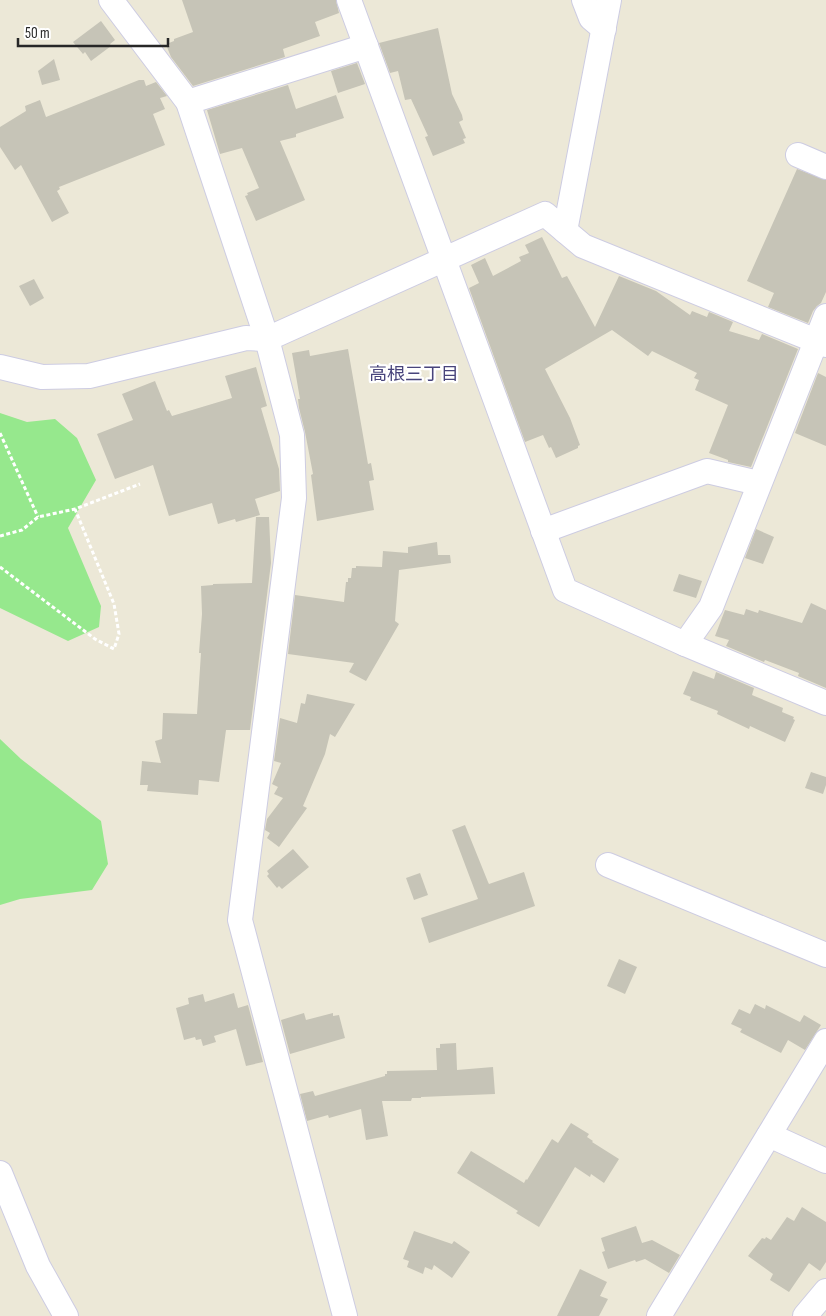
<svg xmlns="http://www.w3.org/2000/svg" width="826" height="1316" font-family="'Sofia Sans Condensed','Noto Sans JP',sans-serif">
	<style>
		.green { fill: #96e88d }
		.building { fill: #c6c4b7 }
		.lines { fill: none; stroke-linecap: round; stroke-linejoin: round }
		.minor-casing { stroke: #cdcce2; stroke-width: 26 }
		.path { stroke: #fff; stroke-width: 3; stroke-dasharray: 4 2.5; stroke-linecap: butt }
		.minor { stroke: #fff; stroke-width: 24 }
		.labels { text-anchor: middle; stroke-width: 4.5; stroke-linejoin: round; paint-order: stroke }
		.neighbourhood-label { font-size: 18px; fill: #48447b; stroke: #fff }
	</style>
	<rect width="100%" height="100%" fill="#ece8d7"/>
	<g class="green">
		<polygon points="0,413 27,422 55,419 77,438 96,480 68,528 101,606 99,627 68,641 0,608"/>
		<polygon points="0,739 21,759 101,821 108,864 92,890 20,899 0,905"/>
	</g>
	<g class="building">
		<polygon points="182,0 336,0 339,13 315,22 320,36 283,49 285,57 193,86 171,57 167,47 170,46 169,43 174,41 174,39 193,32"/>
		<polygon points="101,21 115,40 110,44 111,46 91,61 85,52 83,54 73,42"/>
		<polygon points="438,28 452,94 462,115 463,120 459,122 466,138 463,139 465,143 433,156 425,137 428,136 411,99 405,100 398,71 390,73 379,43"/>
		<polygon points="54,59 60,80 42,85 38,71"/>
		<polygon points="357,63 365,84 338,93 331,71"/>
		<polygon points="139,80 144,80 146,86 156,82 167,96 160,98 165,109 153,114 165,145 59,187 60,189 57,191 69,213 52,222 21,165 15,170 0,147 0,127 26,111 25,106 40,100 46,117"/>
		<polygon points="288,85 296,109 336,95 344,118 296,134 296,137 280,141 305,200 256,221 245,196 248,195 247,193 259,188 242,148 220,154 207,110"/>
		<polygon points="797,169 826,180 826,292 821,303 817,306 813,311 808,323 768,307 774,293 747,281"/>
		<polygon points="542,237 562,278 567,276 595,327 619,276 656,291 690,315 692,311 707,317 709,312 733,322 729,331 759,340 762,334 798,349 751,467 728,462 728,460 709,453 728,405 695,390 699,380 694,378 697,373 652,351 648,356 612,330 545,369 570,418 580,445 578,446 578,448 556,458 551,447 549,448 543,435 525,442 469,288 479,283 471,265 485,258 493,276 521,261 519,257 529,253 525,245"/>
		<polygon points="34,279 44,298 30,306 19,286"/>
		<polygon points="348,349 368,464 371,463 374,480 369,481 374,510 317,521 311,475 313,474 305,432 299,408 298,399 300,399 292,353 309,350 310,356"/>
		<polygon points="256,367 267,406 261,408 279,469 280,491 255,499 260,515 236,522 235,519 218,524 212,503 169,516 153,465 115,479 97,434 133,420 122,394 155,381 167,411 169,410 172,416 232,398 225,376"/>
		<polygon points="818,373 826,377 826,446 795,433"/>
		<polygon points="256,517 269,517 271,563 250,730 226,730 219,782 199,780 198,795 147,791 148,785 140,785 142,761 161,763 155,741 162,739 163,713 197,714 201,653 199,653 202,614 201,586 213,585 213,584 252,583"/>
		<polygon points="756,529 774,537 763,564 745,558"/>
		<polygon points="437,542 438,555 450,555 451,563 399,570 395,621 399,624 366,681 349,672 354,663 288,654 295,595 344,602 346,582 348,582 348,578 351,578 352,568 356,568 356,566 382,567 383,551 408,553 408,547"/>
		<polygon points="679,574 702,581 696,598 673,591"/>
		<polygon points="811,603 826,610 826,688 798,676 799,673 765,660 764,662 726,646 729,640 715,636 725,610 744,615 746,609 758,613 759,610 802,623"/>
		<polygon points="693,671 714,679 716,672 754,688 752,695 783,708 782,712 794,717 793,719 795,720 785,742 750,726 749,729 717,714 718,711 690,700 691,697 683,694"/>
		<polygon points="307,694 355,704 335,737 330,734 325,754 303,806 307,808 279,847 267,838 270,833 265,830 267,819 283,798 274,794 278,787 272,784 281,763 274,761 280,718 297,723 301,703 305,704"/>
		<polygon points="811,772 826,777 826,785 823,794 805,788"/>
		<polygon points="465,825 488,882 489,884 524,872 535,906 429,943 421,918 478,899 452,830"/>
		<polygon points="293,849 309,867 282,889 279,886 277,888 267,876 269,874 267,871"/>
		<polygon points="420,873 428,895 414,900 406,878"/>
		<polygon points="619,959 637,967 625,994 607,986"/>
		<polygon points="234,993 238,1008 248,1005 263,1062 246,1066 236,1029 214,1036 216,1042 203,1046 201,1039 196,1040 195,1037 184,1040 176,1008 189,1004 188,998 203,994 205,1002"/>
		<polygon points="755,1004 765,1009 766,1005 800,1022 804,1015 821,1025 805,1050 788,1040 781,1053 740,1032 742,1029 731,1024 739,1009 750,1014"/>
		<polygon points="304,1013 306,1020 333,1013 333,1016 339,1015 345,1038 290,1054 281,1020"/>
		<polygon points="456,1043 457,1070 493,1067 495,1094 421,1097 421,1098 412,1098 411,1101 382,1101 388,1136 366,1140 361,1109 329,1118 328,1115 307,1121 300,1094 313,1091 315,1096 385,1076 385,1074 387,1074 387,1071 437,1070 436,1048 440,1048 440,1044"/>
		<polygon points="571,1123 589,1134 587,1137 593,1141 592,1142 619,1159 604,1183 591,1174 590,1177 575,1167 539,1227 516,1213 518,1211 457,1173 471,1151 524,1183 526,1179 527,1180 552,1139 558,1143"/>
		<polygon points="802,1207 826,1222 826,1262 820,1271 809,1263 789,1292 770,1280 773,1274 748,1256 762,1238 765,1239 766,1237 771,1240 787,1217 794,1221"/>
		<polygon points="636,1226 642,1243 652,1240 680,1255 669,1273 645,1259 636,1262 635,1260 608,1269 602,1252 605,1251 601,1238"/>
		<polygon points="414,1231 452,1244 454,1241 470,1252 452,1278 434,1265 432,1270 425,1267 423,1274 407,1267 409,1261 403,1259"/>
		<polygon points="580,1269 607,1282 600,1296 608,1299 599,1316 557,1316"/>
	</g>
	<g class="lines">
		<g class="minor-casing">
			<g id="minor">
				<polyline points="111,0 188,102 267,339 292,435 294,498 240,920 345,1316"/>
				<polyline points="349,0 565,590 685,644 826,703"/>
				<polyline points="584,0 591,18 604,29"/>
				<polyline points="188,102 366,46"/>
				<polyline points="798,155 826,167"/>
				<polyline points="565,231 609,0"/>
				<polyline points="0,367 42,377 89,376 246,338 267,339 545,214 583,246 826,345"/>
				<polyline points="543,531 707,471 758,483"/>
				<polyline points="685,644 711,607 826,316"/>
				<polyline points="608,865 826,955"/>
				<polyline points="769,1135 826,1161"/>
				<polyline points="0,1173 38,1266 66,1316"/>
				<polyline points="659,1316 826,1041"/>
				<polyline points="805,1316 826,1291"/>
			</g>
		</g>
		<g class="path">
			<polyline points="0,433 38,517"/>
			<polyline points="0,536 22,530 38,517 75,509 140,484"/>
			<polyline points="0,567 95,639 114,649 119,634 114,604 75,509"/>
		</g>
		<use href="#minor" class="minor"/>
	</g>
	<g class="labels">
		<g class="neighbourhood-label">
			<text x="414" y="380">高根三丁目</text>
		</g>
	</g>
	<path d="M18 38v8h150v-8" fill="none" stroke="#272727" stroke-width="2.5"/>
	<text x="25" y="38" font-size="15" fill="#272727" stroke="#ffffff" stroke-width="4" paint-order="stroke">50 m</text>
</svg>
